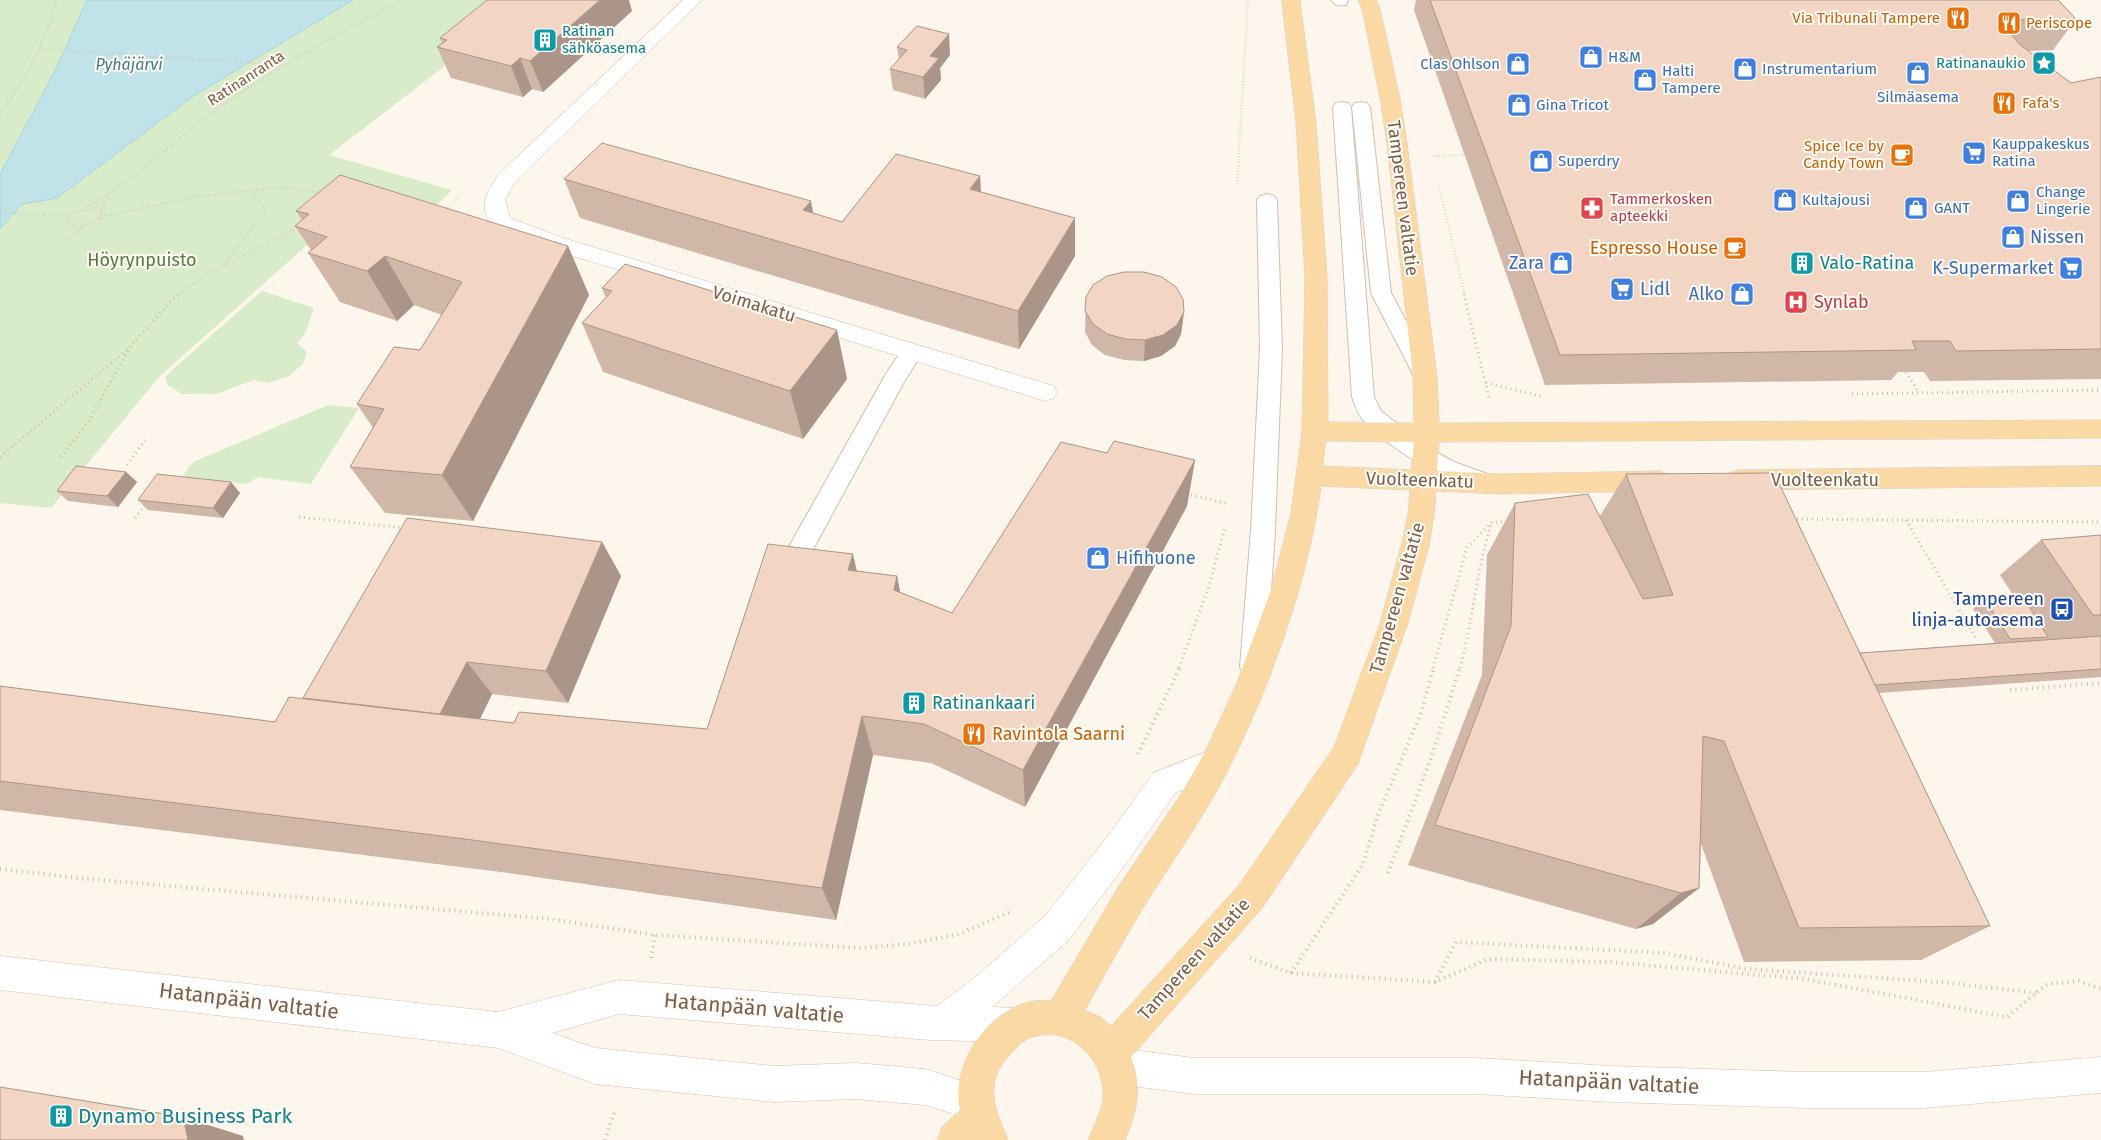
<svg xmlns="http://www.w3.org/2000/svg" width="2101" height="1140" font-family="'Fira Sans',sans-serif">
	<style>
		.green { fill: #d8ecc9 }
		.water { fill: #bfe3e8; stroke: #a5d3da }
		.lines { fill: none; stroke-linecap: round; stroke-linejoin: round }
		.service-casing { stroke: #d1beb0; stroke-width: 2 }
		.minor-casing { stroke: #d1beb0; stroke-width: 1 }
		.secondary-casing { stroke: #d6c0b0; stroke-width: 1 }
		.primary-casing { stroke: #dad1cd; stroke-width: 1 }
		.path-far2 { stroke: #d9b8a5; stroke-width: 2.5; stroke-dasharray: 0.5 2.5; stroke-linecap: butt }
		.path-far1 { stroke: #d9b8a5; stroke-width: 3; stroke-dasharray: 1 4; stroke-linecap: butt }
		.path { stroke: #d9b8a5; stroke-width: 4; stroke-dasharray: 1 4.5; stroke-linecap: butt }
		.service { fill: #fff; fill-rule: evenodd }
		.minor { fill: #fff; fill-rule: evenodd }
		.secondary { fill: #fff; fill-rule: evenodd }
		.primary { fill: #fbd9a5; fill-rule: evenodd }
		.wall { fill: #d1b7a8 }
		.shaded-wall { fill: #aa9588 }
		.building { fill: #f3d5c3; stroke: #aa9588 }
		.labels { text-anchor: middle; stroke-width: 4; stroke-linejoin: round; paint-order: stroke }
		.far-food-label { font-size: 15px; fill: #c56008; stroke: #fffaf3; text-anchor: end }
		.far-culture-label { font-size: 15px; fill: #0d838f; stroke: #fffaf3; text-anchor: start }
		.far-shop-label { font-size: 15px; fill: #366cbe; stroke: #fffaf3; text-anchor: start }
		.far-street-label { font-size: 15px; fill: #7a5c4d; stroke: #fffaf3 }
		.far-health-label { font-size: 15px; fill: #be3a42; stroke: #fffaf3; text-anchor: start }
		.far-water-label { font-size: 16px; font-style: italic; fill: #437c86; stroke: #fffaf3 }
		.street-label { font-size: 18px; fill: #7a5c4d; stroke: #fffaf3 }
		.shop-label { font-size: 18px; fill: #366cbe; stroke: #fffaf3; text-anchor: start }
		.food-label { font-size: 18px; fill: #c56008; stroke: #fffaf3; text-anchor: end }
		.park-label { font-size: 18px; fill: #537a41; stroke: #fffaf3 }
		.culture-label { font-size: 18px; fill: #0d838f; stroke: #fffaf3; text-anchor: start }
		.health-label { font-size: 18px; fill: #be3a42; stroke: #fffaf3; text-anchor: start }
		.transit-label { font-size: 18px; fill: #164399; stroke: #fffaf3; text-anchor: end }
		.near-street-label { font-size: 21px; fill: #7a5c4d; stroke: #fffaf3 }
		.near-culture-label { font-size: 21px; fill: #0d838f; stroke: #fffaf3; text-anchor: start }
	</style>
	<rect width="100%" height="100%" fill="#fdf6ec"/>
	<g class="green">
		<polygon points="0,0 87,0 55,71 0,174"/>
		<polygon points="353,0 531,0 329,155 452,190 415,227 334,221 159,377 51,508 0,503 0,229 2,225 22,204 58,198 192,97"/>
		<polygon points="262,291 314,308 305,334 297,343 307,352 303,364 289,376 269,383 254,380 216,394 182,394 168,385 165,378 173,369"/>
		<polygon points="328,405 359,408 311,484 258,477 246,484 183,476 193,462"/>
	</g>
	<polygon class="water" points="87,0 353,0 192,97 57,198 22,204 0,229 0,174 55,71"/>
	<g class="lines">
		<g class="service-casing">
			<g id="service">
				<path d="M1331 0H1348V1L1346 5C1339 6 1335 6 1331 0Z"/>
				<path d="M1342 102 1348 103 1351 107 1374 397 1381 411 1425 446 1454 462 1493 476 1497 483 1493 490C1467 498 1381 443 1364 421 1358 415 1355 405 1352 397L1333 107 1336 103Z"/>
				<polygon points="1361,102 1367,103 1370,107 1391,293 1436,376 1433,382 1425,384 1417,382 1371,293 1352,107 1355,103"/>
				<polygon points="1267,194 1274,196 1277,200 1282,349 1275,530 1266,667 1262,675 1253,678 1244,675 1240,667 1251,530 1260,349 1257,200 1260,196"/>
				<polygon points="912,344 920,347 923,352 904,382 804,566 795,569 786,566 783,559 786,552 887,372 904,347"/>
			</g>
		</g>
		<g class="minor-casing">
			<path id="minor" d="M683 0H702L514 183 505 200 510 218 563 238 1054 386 1057 392 1054 398 1045 401 1036 398 547 248 493 228C478 204 485 195 500 173Z"/>
		</g>
		<g class="secondary-casing">
			<g id="secondary">
				<polygon points="1216,748 1227,752 1231,762 1227,772 1175,793 1133,854 1069,940 992,1007 1015,1008 1027,1013 1032,1025 1027,1037 1015,1042 930,1040 619,1014 552,1033 595,1048 774,1066 856,1063 925,1069 989,1090 994,1103 989,1116 976,1121 925,1105 856,1099 774,1102 595,1084 498,1048 0,990 0,956 498,1012 619,980 937,1006 972,980 1045,916 1111,832 1153,773"/>
				<polygon points="1117,1048 1194,1058 1477,1058 1611,1066 1806,1072 1923,1072 2101,1057 2101,1093 1923,1108 1806,1108 1611,1102 1477,1094 1194,1094 1117,1084 1104,1079 1099,1066 1104,1053"/>
			</g>
		</g>
		<g class="primary-casing">
			<g id="primary">
				<path d="M1282 0H1300L1316 123 1327 275 1328 422 1414 423 1413 376 1387 143 1380 98 1362 9 1358 0H1376L1380 9 1400 98 1407 143 1437 376 1439 423 2101 420V438L1439 442 1437 471 1500 474 1659 471 1668 474 1672 481 1668 488 1659 491 1500 494 1436 491 1434 515 1429 546 1408 623 1358 764 1263 907 1131 1057C1143 1087 1137 1111 1125 1140H1088C1094 1125 1103 1110 1103 1093 1102 1056 1068 1024 1030 1038 1020 1042 1014 1050 1007 1058 997 1069 993 1081 994 1096 995 1112 1003 1126 1008 1140H937L942 1127 960 1110C949 1060 997 994 1051 1001L1119 886 1181 794 1205 752 1236 685 1271 590 1291 513 1302 431 1305 275 1296 123ZM1326 441 1414 442 1411 470 1323 466ZM1321 486 1410 490 1408 515 1401 546 1380 623 1334 747 1239 885 1111 1026 1102 1018 1085 1010C1104 976 1123 941 1143 908 1171 863 1202 820 1227 772 1270 688 1309 579 1321 486Z"/>
				<polygon points="2101,466 2101,486 1739,490 1730,487 1726,480 1730,473 1739,470"/>
			</g>
		</g>
		<g class="path-far2">
			<polyline points="40,49 284,65"/>
			<path d="M0 114C25 78 47 43 56 0"/>
			<polyline points="1433,156 1465,155"/>
			<polyline points="1237,184 1248,0"/>
			<polyline points="1439,187 1465,295"/>
			<path d="M87 207C134 182 169 144 212 113 271 69 337 35 402 0"/>
			<polyline points="101,209 109,197"/>
			<polyline points="445,210 460,195"/>
			<polyline points="0,213 61,216 97,207 102,212 99,219"/>
			<polyline points="72,214 68,218 69,224 81,227 106,216 194,197 280,187 322,193"/>
			<polyline points="68,239 83,227"/>
			<polyline points="224,264 266,210 251,191"/>
			<polyline points="179,295 207,274 300,226"/>
		</g>
		<g class="path-far1">
			<polyline points="1464,294 1489,398"/>
			<polyline points="1906,372 1919,393"/>
			<polyline points="1486,383 1541,396"/>
			<polyline points="1852,394 2101,390"/>
			<polyline points="0,457 128,349"/>
			<polyline points="61,457 89,421 130,347 171,301 180,294"/>
			<polyline points="127,465 145,440"/>
			<polyline points="1186,494 1229,504"/>
			<polyline points="299,517 405,528"/>
			<polyline points="135,518 146,504"/>
			<polyline points="1792,519 2101,522"/>
			<polyline points="1906,520 1975,637"/>
			<polyline points="1179,668 1209,586 1225,527"/>
			<polyline points="1433,668 1467,547 1492,522 1509,522"/>
			<path d="M1460 668C1473 621 1476 572 1491 525"/>
		</g>
		<g class="path">
			<polyline points="2010,690 2101,683"/>
			<polyline points="1138,754 1180,667"/>
			<polyline points="0,869 78,878 550,919 655,935 860,948 908,944 959,934 1010,912"/>
			<polyline points="1388,873 1430,761 1460,667"/>
			<polyline points="651,958 655,935"/>
			<polyline points="1250,958 1291,973 1435,982 1488,959 1611,962 1805,979 2007,1017 2047,984 2079,981 2101,989"/>
			<polyline points="1291,973 1363,864 1378,815 1421,713 1434,667"/>
			<polyline points="1435,982 1456,942 1664,953 1747,969 1940,982 2037,993"/>
			<polyline points="605,1140 615,1110"/>
		</g>
		<use href="#service" class="service"/>
		<use href="#minor" class="minor"/>
		<use href="#secondary" class="secondary"/>
		<use href="#primary" class="primary"/>
	</g>
	<g class="wall">
		<polygon points="1416,0 2058,0 2076,19 2053,50 2028,51 2071,83 2101,77 2101,379 1930,381 1924,372 1898,372 1891,380 1545,385 1414,10"/>
		<polygon points="632,11 543,92 532,89 523,97 451,78 437,47 442,43 440,38"/>
		<polygon points="897,47 950,55 940,68 941,80 925,99 893,90 890,69 899,60"/>
		<polygon points="980,176 981,192 1075,218 1075,256 1019,349 580,218 564,179 813,214 842,222"/>
		<polygon points="296,211 568,246 589,295 473,521 385,513 350,467 373,428 357,404 420,350 442,315 414,305 397,321 340,302 308,253 311,250 295,226 302,220"/>
		<polygon points="602,288 837,330 847,379 803,439 603,372 582,323 606,298"/>
		<polygon points="1086,297 1184,312 1181,334 1175,346 1161,356 1144,361 1124,360 1105,355 1092,345 1085,332"/>
		<polygon points="1107,453 1195,460 1187,506 1025,807 931,763 873,755 836,920 501,872 0,810 0,686 275,722 303,698 602,542 621,576 568,703 492,694 480,719 514,723 707,729 857,571 897,576 900,592 952,613"/>
		<polygon points="126,472 137,482 118,507 68,501 57,491"/>
		<polygon points="1626,474 1860,653 1995,643 1973,609 1985,599 2015,598 2000,575 2041,540 2101,535 2101,677 1879,693 1990,926 1921,960 1744,962 1701,844 1699,888 1653,924 1636,929 1408,865 1482,675 1487,555 1515,503 1600,516"/>
		<polygon points="231,482 240,493 223,518 148,510 138,500"/>
	</g>
	<g class="shaded-wall">
		<polygon points="600,0 629,0 632,11 543,92 530,61"/>
		<polygon points="949,34 950,55 940,68 941,80 925,99 923,77 930,56"/>
		<polygon points="520,58 532,89 523,97 511,66"/>
		<polygon points="980,176 982,215 970,189"/>
		<polygon points="811,201 818,240 803,210"/>
		<polygon points="1075,218 1075,256 1019,349 1018,311"/>
		<polygon points="568,246 589,295 473,521 442,475"/>
		<polygon points="385,256 414,305 397,321 367,271"/>
		<polygon points="1184,312 1181,334 1175,346 1161,356 1144,361 1145,340"/>
		<polygon points="837,330 847,379 803,439 790,391"/>
		<polygon points="1195,460 1187,506 1025,807 1023,770"/>
		<polygon points="126,472 137,482 118,507 107,496"/>
		<polygon points="231,482 240,493 223,518 213,508"/>
		<polygon points="602,542 621,576 568,703 546,671"/>
		<polygon points="853,554 863,598 848,570"/>
		<polygon points="897,576 905,619 894,590"/>
		<polygon points="467,662 492,694 464,752 436,721"/>
		<polygon points="862,716 873,755 836,920 822,888"/>
		<polygon points="1699,888 1653,924 1636,929 1681,893"/>
		<polygon points="183,1117 243,1136 244,1140 188,1140"/>
	</g>
	<g class="building">
		<polygon points="487,0 600,0 530,61 520,58 511,66 437,47 447,40 440,38"/>
		<polygon points="1430,0 2058,0 2076,19 2000,20 2019,44 2071,83 2101,77 2101,349 1956,351 1950,341 1912,341 1916,350 1560,355"/>
		<polygon points="917,26 949,34 930,56 939,58 923,77 890,69 907,50 897,47"/>
		<polygon points="602,143 811,201 803,210 842,222 896,154 980,176 970,189 1075,218 1018,311 564,179"/>
		<polygon points="340,175 568,246 442,475 350,467 384,409 357,404 394,347 420,350 462,282 385,256 367,271 308,253 327,237 295,226 309,214 296,211"/>
		<polygon points="625,264 837,330 790,391 582,323 612,291 602,288"/>
		<polygon points="1124,272 1144,272 1162,277 1176,287 1183,299 1184,312 1177,325 1163,335 1145,340 1125,339 1107,334 1093,324 1085,311 1086,297 1093,285 1107,276"/>
		<polygon points="1114,441 1195,460 1023,770 924,724 862,716 822,888 465,839 0,781 0,686 275,722 289,697 514,723 519,712 707,729 768,544 853,554 848,570 897,576 894,590 952,613 1061,442 1107,453"/>
		<polygon points="76,466 126,472 107,496 57,491"/>
		<polygon points="1774,473 1990,926 1799,928 1724,741 1703,736 1699,888 1681,893 1435,825 1511,626 1515,503 1588,494 1643,599 1673,595 1626,474"/>
		<polygon points="157,474 231,482 213,508 138,500"/>
		<polygon points="407,518 602,542 546,671 467,662 440,714 303,698"/>
		<polygon points="2101,535 2101,615 2093,615 2041,540"/>
		<polygon points="2023,597 2048,637 2010,639 1985,599"/>
		<polygon points="2101,636 2101,669 1875,685 1860,653"/>
		<polygon points="0,1087 183,1117 188,1140 0,1140"/>
	</g>
	<defs>
		<g id="restaurant-square" transform="scale(1.25)"><rect x="-9" y="-9" width="18" height="18" rx="4" fill="#e8710a" stroke="#fffaf3"/><path d="M-5-6h1v4h1v-4h1v4h1v-4h1v5L-1.5 .5V6h-2V.5L-5-1ZM5-6V6H3V1.5H1.5Q1.5-4 5-6Z" fill="#fff"/></g>
		<g id="building-square" transform="scale(1.25)"><rect x="-9" y="-9" width="18" height="18" rx="4" fill="#0f9aa8" stroke="#fffaf3"/><path d="M-4-6H4V6H1V3H-1V6H-4ZM-2.5-4.3h1.7v1.8h-1.7ZM.8-4.3h1.7v1.8H.8ZM-2.5-1h1.7V.8h-1.7ZM.8-1h1.7V.8H.8Z" fill="#fff"/></g>
		<g id="shop-square" transform="scale(1.25)"><rect x="-9" y="-9" width="18" height="18" rx="4" fill="#3f7fe0" stroke="#fffaf3"/><path d="M-5-2.5h2.3a2.7 3.5 0 0 1 5.4 0H5L5.5 6h-11ZM-1.5-2.5h3a1.5 2.3 0 0 0-3 0Z" fill="#fff"/></g>
		<g id="sight-square" transform="scale(1.25)"><rect x="-9" y="-9" width="18" height="18" rx="4" fill="#0f9aa8" stroke="#fffaf3"/><path d="M0-6L1.8-2.2L6-1.7L2.9 1.2L3.7 5.4L0 3.3L-3.7 5.4L-2.9 1.2L-6-1.7L-1.8-2.2Z" fill="#fff"/></g>
		<g id="supermarket-square" transform="scale(1.25)"><rect x="-9" y="-9" width="18" height="18" rx="4" fill="#3f7fe0" stroke="#fffaf3"/><path d="M-6-5.5h2.5l.6 2H6L4.5 2H-2.5L-4.4-4H-6ZM-1.5 3.2a1.3 1.3 0 1 0 .1 0ZM3 3.2a1.3 1.3 0 1 0 .1 0Z" fill="#fff"/></g>
		<g id="cafe-square" transform="scale(1.25)"><rect x="-9" y="-9" width="18" height="18" rx="4" fill="#e8710a" stroke="#fffaf3"/><path d="M-5.5-4.5H6V0H3Q3 3.5 0 3.5H-2.5Q-5.5 3.5-5.5 0ZM3-3.2v2h1.7v-2ZM-6 4.5H4V6H-6Z" fill="#fff"/></g>
		<g id="pharmacy-square" transform="scale(1.25)"><rect x="-9" y="-9" width="18" height="18" rx="4" fill="#e0444e" stroke="#fffaf3"/><path d="M-2-6h4v4h4v4h-4v4h-4v-4h-4v-4h4Z" fill="#fff"/></g>
		<g id="hospital-square" transform="scale(1.25)"><rect x="-9" y="-9" width="18" height="18" rx="4" fill="#e0444e" stroke="#fffaf3"/><path d="M-5-5h3v3.5h4V-5h3V5h-3V1.5h-4V5h-3Z" fill="#fff"/></g>
		<g id="bus-square" transform="scale(1.25)"><rect x="-9" y="-9" width="18" height="18" rx="4" fill="#1a4fb4" stroke="#fffaf3"/><path d="M-5-6H5V4H4V6H2V4H-2V6H-4V4H-5ZM-3.5-4V0h7V-4ZM-3.5 1.2v1.5H-2V1.2ZM2 1.2v1.5H3.5V1.2Z" fill="#fff"/></g>
	</defs>
	<g fill-rule="evenodd">
		<use href="#restaurant-square" x="1958" y="18"/>
		<use href="#restaurant-square" x="2009" y="23"/>
		<use href="#building-square" x="545" y="40"/>
		<use href="#shop-square" x="1591" y="57"/>
		<use href="#sight-square" x="2044" y="63"/>
		<use href="#shop-square" x="1518" y="64"/>
		<use href="#shop-square" x="1745" y="69"/>
		<use href="#shop-square" x="1918" y="73"/>
		<use href="#shop-square" x="1645" y="80"/>
		<use href="#restaurant-square" x="2004" y="103"/>
		<use href="#shop-square" x="1519" y="105"/>
		<use href="#supermarket-square" x="1974" y="153"/>
		<use href="#cafe-square" x="1902" y="155"/>
		<use href="#shop-square" x="1541" y="161"/>
		<use href="#shop-square" x="1785" y="200"/>
		<use href="#shop-square" x="2018" y="201"/>
		<use href="#pharmacy-square" x="1592" y="208"/>
		<use href="#shop-square" x="1916" y="208"/>
		<use href="#shop-square" x="2013" y="237"/>
		<use href="#cafe-square" x="1735" y="248"/>
		<use href="#shop-square" x="1561" y="263"/>
		<use href="#building-square" x="1802" y="263"/>
		<use href="#supermarket-square" x="2071" y="268"/>
		<use href="#supermarket-square" x="1622" y="289"/>
		<use href="#shop-square" x="1742" y="294"/>
		<use href="#hospital-square" x="1796" y="302"/>
		<use href="#shop-square" x="1098" y="558"/>
		<use href="#bus-square" x="2062" y="609"/>
		<use href="#building-square" x="914" y="703"/>
		<use href="#restaurant-square" x="974" y="734"/>
		<use href="#building-square" x="61" y="1116"/>
	</g>
	<g class="labels">
		<g class="far-food-label">
			<text x="1940" y="23">Via Tribunali Tampere</text>
			<text x="2026" y="28" text-anchor="start">Periscope</text>
			<text x="2022" y="108" text-anchor="start">Fafa's</text>
			<text x="1884" y="151">Spice Ice by<tspan x="1884" dy="17">Candy Town</tspan></text>
		</g>
		<g class="far-culture-label">
			<text x="562" y="36">Ratinan<tspan x="562" dy="17">sähköasema</tspan></text>
			<text x="2026" y="68" text-anchor="end">Ratinanaukio</text>
		</g>
		<g class="far-shop-label">
			<text x="1608" y="62">H&amp;M</text>
			<text x="1500" y="69" text-anchor="end">Clas Ohlson</text>
			<text x="1762" y="74">Instrumentarium</text>
			<text x="1662" y="76">Halti<tspan x="1662" dy="17">Tampere</tspan></text>
			<text x="1918" y="102" text-anchor="middle">Silmäasema</text>
			<text x="1536" y="110">Gina Tricot</text>
			<text x="1992" y="149">Kauppakeskus<tspan x="1992" dy="17">Ratina</tspan></text>
			<text x="1558" y="166">Superdry</text>
			<text x="2036" y="197">Change<tspan x="2036" dy="17">Lingerie</tspan></text>
			<text x="1802" y="205">Kultajousi</text>
			<text x="1934" y="213">GANT</text>
		</g>
		<g class="far-street-label">
			<text transform="translate(246 78) rotate(-33)" y="5">Ratinanranta</text>
		</g>
		<g class="far-health-label">
			<text x="1610" y="204">Tammerkosken<tspan x="1610" dy="17">apteekki</tspan></text>
		</g>
		<g class="far-water-label">
			<text x="129" y="70">Pyhäjärvi</text>
		</g>
		<g class="street-label">
			<text transform="translate(1403 198) rotate(83)" y="6">Tampereen valtatie</text>
			<text transform="translate(754 304) rotate(17)" y="6">Voimakatu</text>
			<text transform="translate(1420 480) rotate(2)" y="6">Vuolteenkatu</text>
			<text x="1825" y="486">Vuolteenkatu</text>
			<text transform="translate(1397 598) rotate(-74)" y="6">Tampereen valtatie</text>
			<text transform="translate(1194 959) rotate(-48)" y="6">Tampereen valtatie</text>
		</g>
		<g class="shop-label">
			<text x="2030" y="243">Nissen</text>
			<text x="1544" y="269" text-anchor="end">Zara</text>
			<text x="2054" y="274" text-anchor="end">K-Supermarket</text>
			<text x="1640" y="295">Lidl</text>
			<text x="1724" y="300" text-anchor="end">Alko</text>
			<text x="1116" y="564">Hifihuone</text>
		</g>
		<g class="food-label">
			<text x="1718" y="254">Espresso House</text>
			<text x="992" y="740" text-anchor="start">Ravintola Saarni</text>
		</g>
		<g class="park-label">
			<text x="142" y="266">Höyrynpuisto</text>
		</g>
		<g class="culture-label">
			<text x="1820" y="269">Valo-Ratina</text>
			<text x="932" y="709">Ratinankaari</text>
		</g>
		<g class="health-label">
			<text x="1814" y="308">Synlab</text>
		</g>
		<g class="transit-label">
			<text x="2044" y="605">Tampereen<tspan x="2044" dy="21">linja-autoasema</tspan></text>
		</g>
		<g class="near-street-label">
			<text transform="translate(249 1001) rotate(7)" y="7">Hatanpään valtatie</text>
			<text transform="translate(754 1008) rotate(5)" y="7">Hatanpään valtatie</text>
			<text transform="translate(1609 1082) rotate(3)" y="7">Hatanpään valtatie</text>
		</g>
		<g class="near-culture-label">
			<text x="78" y="1123">Dynamo Business Park</text>
		</g>
	</g>
</svg>
